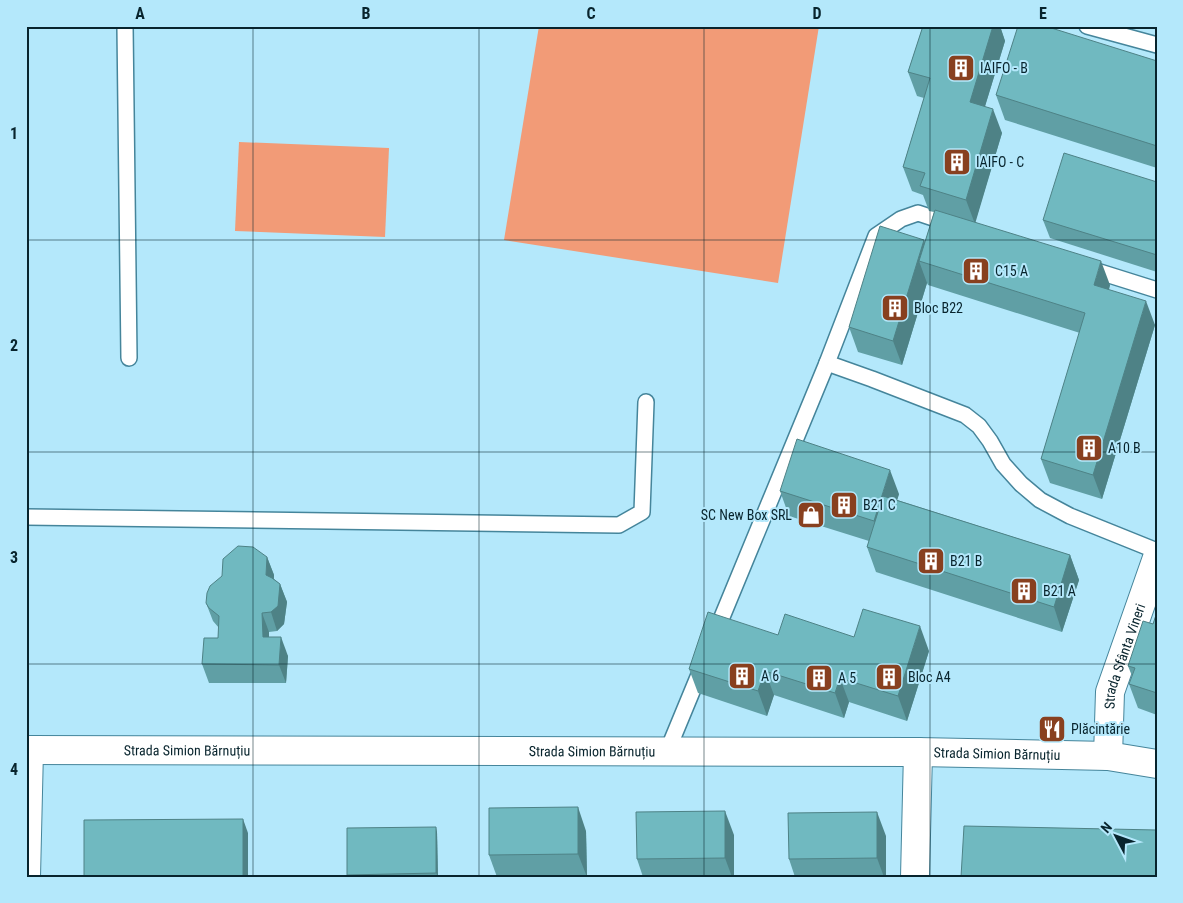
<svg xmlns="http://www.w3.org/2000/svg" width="1183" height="903" font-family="'Roboto Condensed',sans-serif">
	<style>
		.green { fill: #f29b77 }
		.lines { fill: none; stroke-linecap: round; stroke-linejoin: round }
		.service-casing { stroke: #45859b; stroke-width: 18 }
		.minor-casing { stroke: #45859b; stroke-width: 30 }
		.tertiary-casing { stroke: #45859b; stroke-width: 30 }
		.service { stroke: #fff; stroke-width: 15 }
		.minor { stroke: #fff; stroke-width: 28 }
		.tertiary { stroke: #fff; stroke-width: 28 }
		.wall { fill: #609fa5 }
		.shaded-wall { fill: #4e8286 }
		.building { fill: #70b9c0; stroke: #4e8286 }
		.grid { fill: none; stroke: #08242d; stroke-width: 1; stroke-opacity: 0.55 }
		.labels { text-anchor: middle; stroke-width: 4; stroke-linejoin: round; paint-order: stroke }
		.poi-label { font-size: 14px; fill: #08242d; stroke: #b4e8fb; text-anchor: start }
		.street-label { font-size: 14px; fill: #08242d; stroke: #b4e8fb }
		.neatline { fill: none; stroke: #08242d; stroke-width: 2 }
		.grid-label { font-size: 16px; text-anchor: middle; font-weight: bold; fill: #08242d }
	</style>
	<rect width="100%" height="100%" fill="#b4e8fb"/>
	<g class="green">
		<polygon points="539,26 819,26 778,283 504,240"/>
		<polygon points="239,142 389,148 385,237 235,231"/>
	</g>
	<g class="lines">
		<g class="service-casing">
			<g id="service">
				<polyline points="125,26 129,358"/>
				<polyline points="1087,26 1157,45"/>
				<polyline points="1087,268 1157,290"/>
				<polyline points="827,363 872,379 965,415 979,426 990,441 1003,464 1021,484 1040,500 1070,516 1157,551"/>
				<polyline points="26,517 619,525 642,512 646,402"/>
				<polyline points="715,634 827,363 876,236 901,219 918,213 951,224"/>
				<polyline points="667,752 703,665"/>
			</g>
		</g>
		<g class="minor-casing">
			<g id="minor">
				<path id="s1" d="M1108 756 1110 692 1157 558"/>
				<polyline points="26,877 29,750"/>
				<polyline points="915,877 918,752"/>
			</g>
		</g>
		<g class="tertiary-casing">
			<g id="tertiary">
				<path id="s2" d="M26 750 918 752 1108 756 1157 764"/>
			</g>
		</g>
		<use href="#service" class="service"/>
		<use href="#minor" class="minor"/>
		<use href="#tertiary" class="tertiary"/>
	</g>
	<g class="wall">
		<polygon points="923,26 1000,26 1005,41 985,106 1002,133 975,222 1110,285 1109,290 1155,325 1102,499 1050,483 1041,459 1080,333 928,285 927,283 902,365 858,352 849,327 924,240 925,242 934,212 929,211 923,195 912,191 903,167 924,98 917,96 908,72"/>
		<polygon points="1157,61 1157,168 1005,120 996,95"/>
		<polygon points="1157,182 1157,272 1050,238 1043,220"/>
		<polygon points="780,491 899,494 897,500 1070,555 1079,580 1062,632 876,572 867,547 869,541 789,516"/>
		<polygon points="267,557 274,575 274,579 280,584 287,602 284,624 277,631 269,632 269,637 288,656 286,683 209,683 202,664 218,638 219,628 213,621 206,603"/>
		<polygon points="1157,612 1157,715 1138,708 1129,684 1132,676 1128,666 1153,624"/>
		<polygon points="778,635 854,637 929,651 907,721 849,702 844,718 774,695 767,716 698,693 689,669"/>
		<polygon points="586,831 587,877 497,877 489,855"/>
		<polygon points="437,832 438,877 348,877 347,875"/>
		<polygon points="734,835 734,877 643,877 637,859"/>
		<polygon points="886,836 886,877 795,877 789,859"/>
	</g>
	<g class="shaded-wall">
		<polygon points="993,26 1000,26 1005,41 979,126 970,102"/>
		<polygon points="993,109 1002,133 975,224 966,200"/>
		<polygon points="924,240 933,264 919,261 927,283 902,365 893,341"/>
		<polygon points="1101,261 1110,285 1102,310 1094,285"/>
		<polygon points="1146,301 1155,325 1102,499 1093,475"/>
		<polygon points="890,470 899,494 883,546 874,521"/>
		<polygon points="1070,555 1079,580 1062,632 1054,607"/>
		<polygon points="267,557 274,575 273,593 266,575"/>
		<polygon points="280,584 287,602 284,624 277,631 271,612"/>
		<polygon points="262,613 269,632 269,655 263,637"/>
		<polygon points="920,626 929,651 907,721 898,696"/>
		<polygon points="281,637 288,656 286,683 279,665"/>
		<polygon points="765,671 774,695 767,716 758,691"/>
		<polygon points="840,678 849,702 844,718 835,693"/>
		<polygon points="578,807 586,831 587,877 578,854"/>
		<polygon points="725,811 734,835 734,877 732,877 725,858"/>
		<polygon points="877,812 886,836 886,877 884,877 877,858"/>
		<polygon points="243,819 248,833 248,877 243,877"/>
		<polygon points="436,827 437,832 438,877 436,873"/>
	</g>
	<g class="building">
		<polygon points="923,26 993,26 970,102 993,109 966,200 920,186 925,173 903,167 930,78 908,72"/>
		<polygon points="1018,26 1045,26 1157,61 1157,146 996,95"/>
		<polygon points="1064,153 1157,182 1157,255 1043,220"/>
		<polygon points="935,210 1101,261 1094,285 1146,301 1093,475 1041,459 1085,313 919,261"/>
		<polygon points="880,226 924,240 893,341 849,327"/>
		<polygon points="797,439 890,470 874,521 780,491"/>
		<polygon points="883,496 1070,555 1054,607 867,547"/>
		<polygon points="238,546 253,547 267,557 266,575 272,578 280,584 278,606 271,612 262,613 263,637 281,637 279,665 202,664 204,638 218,638 219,616 209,608 206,603 207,593 210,586 222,576 223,559"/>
		<polygon points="863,609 920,626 898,696 840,678 835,693 765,671 758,691 689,669 708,612 778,635 785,614 854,637"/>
		<polygon points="1157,612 1157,693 1129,684 1135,668 1128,666 1143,621 1153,624"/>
		<polygon points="578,807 578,854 489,855 489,808"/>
		<polygon points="725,811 725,858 637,859 636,812"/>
		<polygon points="877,812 877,858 789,859 788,813"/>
		<polygon points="243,819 243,877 84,877 84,820"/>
		<polygon points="964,826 1157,830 1157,877 961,877"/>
		<polygon points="436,827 436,873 347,875 347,828"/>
	</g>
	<path class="grid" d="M253 26V877M479 26V877M704 26V877M930 26V877M26 240H1157M26 452H1157M26 664H1157"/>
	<defs>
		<g id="building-square" transform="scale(1.4375)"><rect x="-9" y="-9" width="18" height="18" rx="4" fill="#88401f" stroke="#b4e8fb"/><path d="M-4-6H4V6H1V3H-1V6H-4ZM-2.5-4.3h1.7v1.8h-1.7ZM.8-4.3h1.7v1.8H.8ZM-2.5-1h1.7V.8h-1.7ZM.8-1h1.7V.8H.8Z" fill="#fff"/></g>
		<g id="shop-square" transform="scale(1.4375)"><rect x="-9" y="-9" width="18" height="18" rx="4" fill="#88401f" stroke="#b4e8fb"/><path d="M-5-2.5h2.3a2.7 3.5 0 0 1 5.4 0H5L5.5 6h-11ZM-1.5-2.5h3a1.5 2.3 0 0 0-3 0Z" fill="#fff"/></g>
		<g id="restaurant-square" transform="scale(1.4375)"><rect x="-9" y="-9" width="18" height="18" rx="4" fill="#88401f" stroke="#b4e8fb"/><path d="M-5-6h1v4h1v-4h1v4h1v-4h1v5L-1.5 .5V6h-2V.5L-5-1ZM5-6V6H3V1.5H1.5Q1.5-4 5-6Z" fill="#fff"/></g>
	</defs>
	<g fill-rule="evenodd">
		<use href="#building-square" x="961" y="68"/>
		<use href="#building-square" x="957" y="162"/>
		<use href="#building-square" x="976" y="271"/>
		<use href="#building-square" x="895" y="308"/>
		<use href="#building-square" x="1089" y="448"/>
		<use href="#building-square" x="844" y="505"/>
		<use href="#shop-square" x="811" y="515"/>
		<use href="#building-square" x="931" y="561"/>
		<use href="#building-square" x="1024" y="591"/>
		<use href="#building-square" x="742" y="676"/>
		<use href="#building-square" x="889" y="677"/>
		<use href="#building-square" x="819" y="678"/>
		<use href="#restaurant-square" x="1052" y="729"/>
	</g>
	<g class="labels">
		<g class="poi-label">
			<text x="980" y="73">IAIFO - B</text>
			<text x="976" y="167">IAIFO - C</text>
			<text x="995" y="276">C15 A</text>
			<text x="914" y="313">Bloc B22</text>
			<text x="1108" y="453">A10 B</text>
			<text x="863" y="510">B21 C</text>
			<text x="792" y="520" text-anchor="end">SC New Box SRL</text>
			<text x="950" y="566">B21 B</text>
			<text x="1043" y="596">B21 A</text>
			<text x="761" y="681">A 6</text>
			<text x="908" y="682">Bloc A4</text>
			<text x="838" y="683">A 5</text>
			<text x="1071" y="734">Plăcintărie</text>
		</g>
		<g class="street-label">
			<text dy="5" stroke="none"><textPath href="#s1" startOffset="102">Strada Sfânta Vineri</textPath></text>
			<text dy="5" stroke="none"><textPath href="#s2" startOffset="161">Strada Simion Bărnuțiu</textPath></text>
			<text dy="5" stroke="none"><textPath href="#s2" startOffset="566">Strada Simion Bărnuțiu</textPath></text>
			<text dy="5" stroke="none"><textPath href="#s2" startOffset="971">Strada Simion Bărnuțiu</textPath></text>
		</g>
	</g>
	<rect width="1183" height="903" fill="none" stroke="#b4e8fb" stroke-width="55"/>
	<g transform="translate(1116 836) rotate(311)" stroke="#b4e8fb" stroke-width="4" paint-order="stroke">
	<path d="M0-4L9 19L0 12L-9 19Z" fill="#08242d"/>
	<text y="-8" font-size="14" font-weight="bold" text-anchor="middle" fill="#08242d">N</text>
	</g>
	<rect x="28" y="28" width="1128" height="848" class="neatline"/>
	<g class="grid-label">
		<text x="140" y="19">A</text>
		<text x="366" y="19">B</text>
		<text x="591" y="19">C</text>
		<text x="817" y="19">D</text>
		<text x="1043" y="19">E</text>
		<text x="14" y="139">1</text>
		<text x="14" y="351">2</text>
		<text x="14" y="563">3</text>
		<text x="14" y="775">4</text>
	</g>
</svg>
